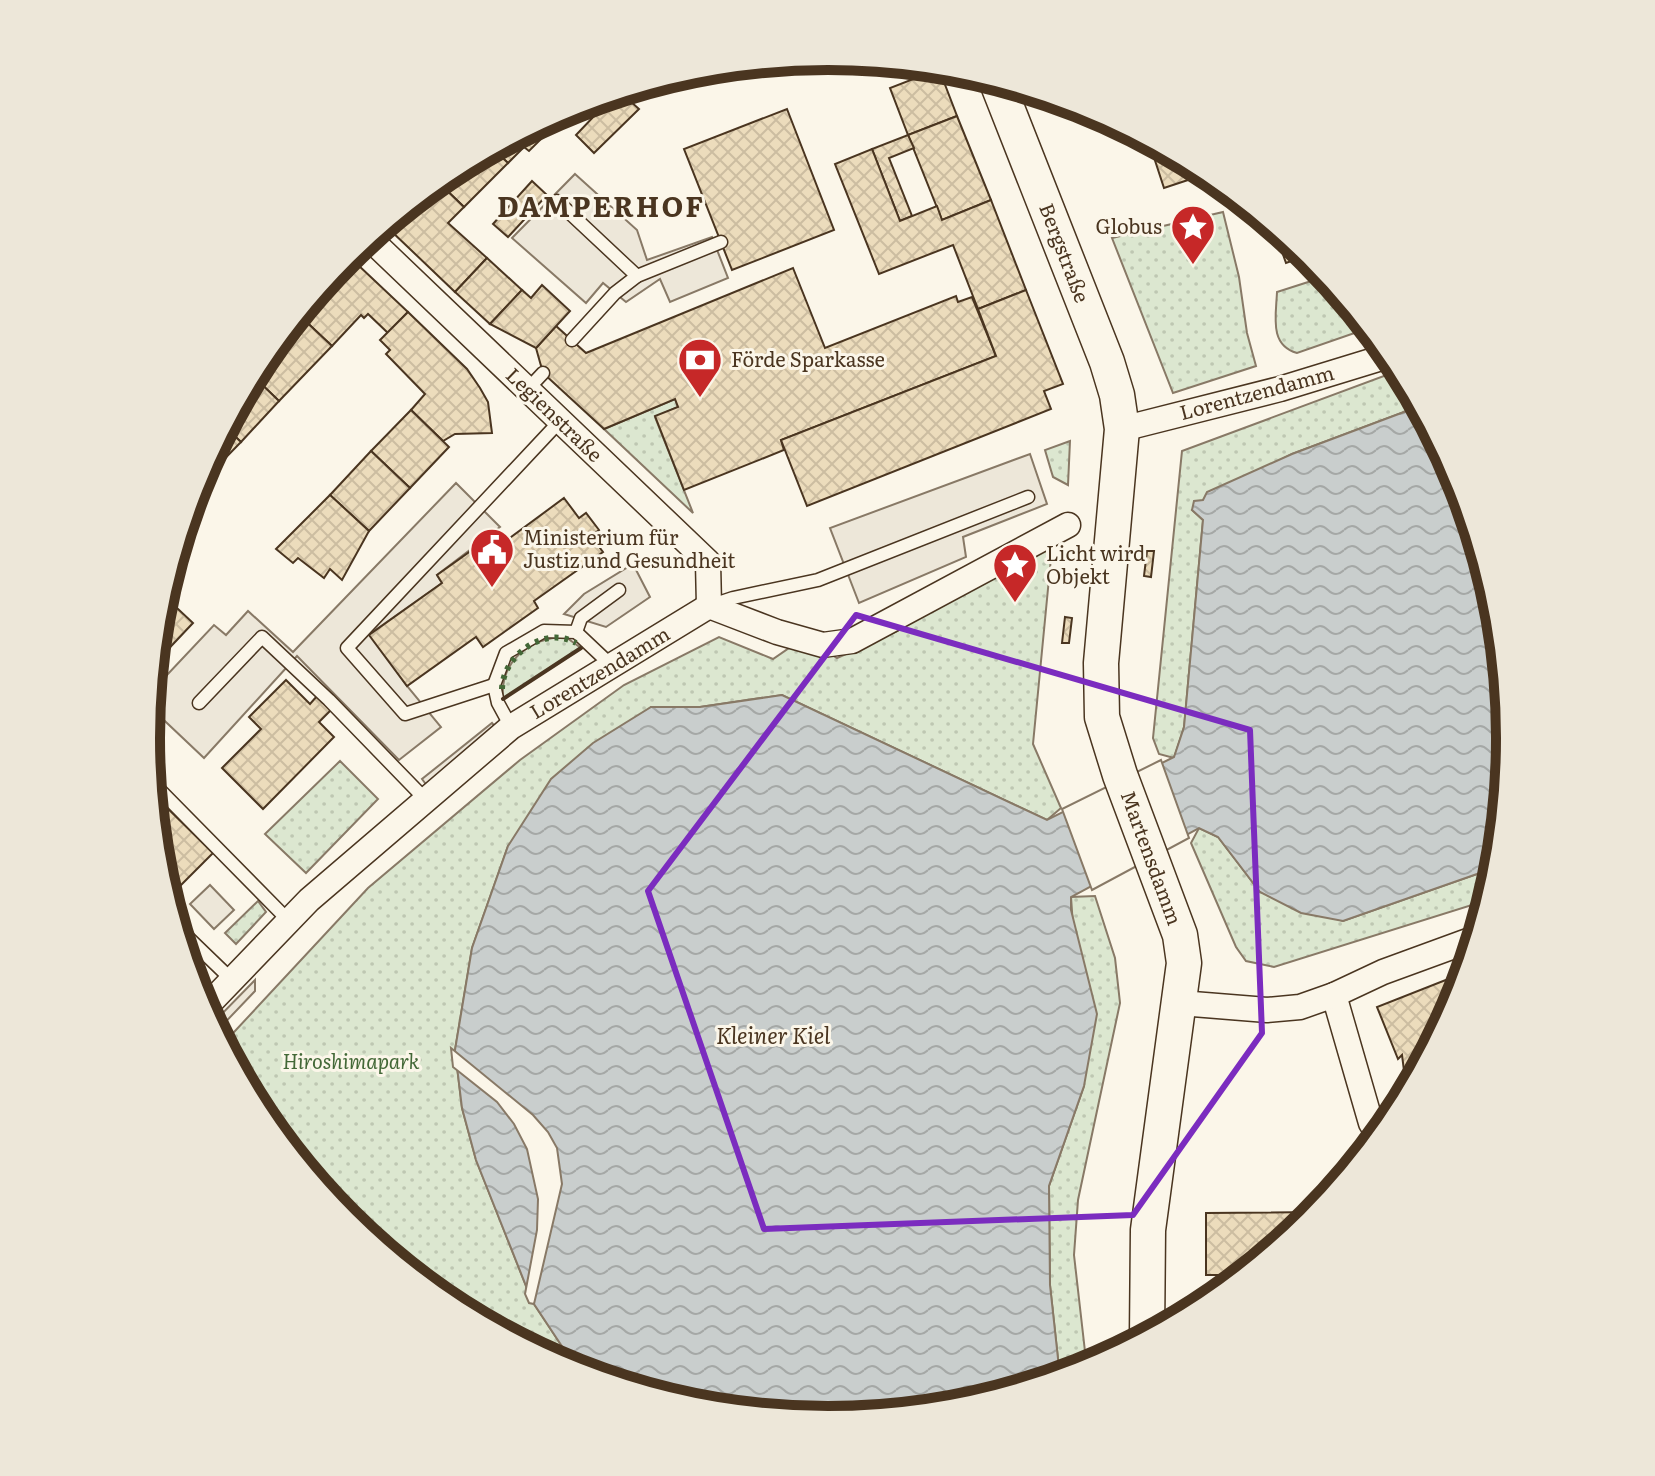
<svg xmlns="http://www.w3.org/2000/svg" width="1655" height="1476" font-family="Literata,serif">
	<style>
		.green { fill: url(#green-dots); stroke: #887966; stroke-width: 2 }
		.parking { fill: #ede7d9; stroke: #887966; stroke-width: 2 }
		.water { fill: url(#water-waves); stroke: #887966; stroke-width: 2 }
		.pier { fill: #fbf6e9; stroke: #887966; stroke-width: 2 }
		.building { fill: url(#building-cross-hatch); stroke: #4a3520; stroke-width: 2 }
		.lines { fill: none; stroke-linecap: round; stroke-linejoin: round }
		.lane-casing { stroke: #4a3520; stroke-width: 15 }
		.street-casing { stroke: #4a3520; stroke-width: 27 }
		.secondary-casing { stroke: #4a3520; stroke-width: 37 }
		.lane { stroke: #fbf6e9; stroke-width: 12 }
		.street { stroke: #fbf6e9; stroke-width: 24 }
		.secondary { stroke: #fbf6e9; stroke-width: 34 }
		.hedge { stroke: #436837; stroke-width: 6; stroke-dasharray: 4 6; stroke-linecap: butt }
		.wall { stroke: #4a3520; stroke-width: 4 }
		.marked { fill: none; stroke: #7b2cbf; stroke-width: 6; stroke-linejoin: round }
		.labels { text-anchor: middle; stroke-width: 6; stroke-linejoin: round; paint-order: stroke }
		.poi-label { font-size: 20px; fill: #4a3520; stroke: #fbf6e9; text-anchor: start }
		.street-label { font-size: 20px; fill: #4a3520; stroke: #fbf6e9 }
		.park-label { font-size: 20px; font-style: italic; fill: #436837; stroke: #fbf6e9 }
		.water-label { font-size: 22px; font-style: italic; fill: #4a3520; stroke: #fbf6e9 }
		.district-label { font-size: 28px; font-weight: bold; letter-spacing: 2px; fill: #4a3520; stroke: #fbf6e9 }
		.rim { fill: none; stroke: #4a3520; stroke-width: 10 }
	</style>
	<defs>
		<pattern id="green-dots" width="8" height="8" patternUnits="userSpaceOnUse" patternTransform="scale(2)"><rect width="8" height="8" fill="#dce7d0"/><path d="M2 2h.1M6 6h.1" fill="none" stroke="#bec7b2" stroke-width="1.8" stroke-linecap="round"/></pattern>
		<pattern id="water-waves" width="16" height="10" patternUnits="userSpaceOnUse" patternTransform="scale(2)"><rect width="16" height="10" fill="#c9cecd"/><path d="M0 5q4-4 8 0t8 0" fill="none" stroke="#a5a8a6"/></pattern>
		<pattern id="building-cross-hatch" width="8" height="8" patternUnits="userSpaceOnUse" patternTransform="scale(2)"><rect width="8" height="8" fill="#ecdcbc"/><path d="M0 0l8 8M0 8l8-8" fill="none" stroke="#ccbda1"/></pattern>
	</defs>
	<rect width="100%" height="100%" fill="#fbf6e9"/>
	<g class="green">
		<polygon points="1223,212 1239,277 1247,333 1256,366 1173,393 1112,238"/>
		<path d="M1327 276 1369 328 1297 353C1269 345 1276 316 1277 292Z"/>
		<polygon points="1400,370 1420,406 1292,454 1203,500 1192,510 1203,520 1184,727 1174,758 1159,754 1153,738 1182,451"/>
		<polygon points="675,399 678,407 655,417 693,513 604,429"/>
		<polygon points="1070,441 1068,485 1053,477 1045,450"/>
		<polygon points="1053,537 1033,744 1061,808 1047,820 782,695 700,707 651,707 508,846 472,948 455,1050 462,1108 476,1160 532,1301 579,1372 566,1368 448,1305 345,1220 260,1117 222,1045 368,888 520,760 624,685 719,637 773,659 805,637 837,658 897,631"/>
		<path d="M558 637 567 638 581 648 503 699C500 664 524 642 558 637Z"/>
		<polygon points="340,761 378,799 306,873 265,834"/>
		<polygon points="1199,828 1218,837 1260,892 1343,921 1497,867 1496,872 1488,900 1274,967 1246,961 1236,947 1191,843"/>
		<polygon points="1095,896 1115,958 1120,1003 1078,1200 1074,1255 1087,1369 1060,1377 1050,1285 1049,1186 1084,1086 1071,897"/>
		<polygon points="258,901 266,912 236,944 225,933"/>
	</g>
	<g class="parking">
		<polygon points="575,174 637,230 647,260 712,237 728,278 670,302 660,279 626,302 603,283 586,303 512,238"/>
		<polygon points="1030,454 1047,504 963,537 966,557 859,603 830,528"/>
		<polygon points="456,483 500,527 437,575 442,583 370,634 407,686 441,727 399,760 297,656 204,758 149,706 150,693 214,625 226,635 248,611 293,652"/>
		<polygon points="633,564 650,597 606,627 564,614 584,594"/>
		<polygon points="492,723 498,730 428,787 422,779"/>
		<polygon points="210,885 234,910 214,929 190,904"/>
		<polygon points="255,980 255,991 215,1033 211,1025"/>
	</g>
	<polygon class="water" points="1420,406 1458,477 1496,605 1509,738 1497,867 1343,921 1301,913 1260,892 1218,837 1199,828 1071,897 1071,910 1097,1014 1084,1086 1049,1186 1050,1285 1060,1377 960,1407 827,1420 694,1407 579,1372 532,1301 476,1160 462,1108 455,1050 472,948 508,846 551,779 593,743 651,707 700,707 782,695 1047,820 1174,757 1184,727 1203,520 1192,510 1194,501 1203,500 1207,492 1292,454"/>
	<g class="pier">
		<polygon points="1161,760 1189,838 1092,890 1062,809"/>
		<polygon points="451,1048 533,1115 548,1132 557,1148 562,1184 534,1304 529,1303 525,1294 537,1230 538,1199 527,1149 514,1124 497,1102 453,1067"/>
	</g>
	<g class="building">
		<polygon points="939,69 957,116 908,135 890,88"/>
		<polygon points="617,92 620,92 639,109 594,153 576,135"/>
		<polygon points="787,109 834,230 732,270 684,149"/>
		<polygon points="957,116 991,200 942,220 908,135"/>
		<polygon points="541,122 536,127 545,135 529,151 524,147 508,163 492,148"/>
		<polygon points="908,135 914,148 889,158 912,216 900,221 872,149"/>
		<polygon points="1148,139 1197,166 1200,176 1164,188"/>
		<polygon points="492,148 508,163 464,207 437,181 449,171"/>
		<polygon points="872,149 900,221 937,206 942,220 991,200 1026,290 978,309 953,245 879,274 835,164"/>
		<polygon points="437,181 464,207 448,223 487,258 455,292 389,229 389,220"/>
		<polygon points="532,181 547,195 508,237 493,224"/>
		<polygon points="1273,226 1309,255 1286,263"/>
		<polygon points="487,258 522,290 490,324 455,292"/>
		<polygon points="347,264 357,264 408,312 388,333 368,314 364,318 361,315 332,346 299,315"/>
		<polygon points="793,268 825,348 956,296 958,302 972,297 996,356 781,440 784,450 684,490 655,416 678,407 675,399 604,429 543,373 536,348 556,326 586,353"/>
		<polygon points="542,285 570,311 536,348 490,324 522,290 531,298"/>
		<polygon points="1026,290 1063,384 1044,391 1051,409 807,506 781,440 996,356 978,309"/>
		<polygon points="408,312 467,369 480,388 488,402 492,433 455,434 443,441 411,410 425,394 386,354 390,350 380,340"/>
		<polygon points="299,315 332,346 279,401 252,375 261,359"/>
		<polygon points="252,375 279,401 241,442 224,426"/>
		<polygon points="411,410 449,447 410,488 371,451"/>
		<polygon points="224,426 241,442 201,483 198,477"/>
		<polygon points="371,451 410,488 369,531 330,495"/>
		<polygon points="330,495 369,531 342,580 330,569 324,578 298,558 293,563 276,549"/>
		<polygon points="564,498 579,518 586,513 599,530 591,536 603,552 534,601 538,608 483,647 476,637 407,686 369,635 442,583 437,575 489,538 496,548"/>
		<polygon points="1147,551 1154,551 1151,577 1144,576"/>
		<polygon points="162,594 193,623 159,659 154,654"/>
		<polygon points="1065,617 1072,618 1069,643 1062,643"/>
		<polygon points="286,680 310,704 317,696 331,710 319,722 334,737 263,809 222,768 261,729 249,717"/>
		<polygon points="153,794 213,853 174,892 161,879 159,871"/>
		<polygon points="1466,972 1457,999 1407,1094 1402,1055 1398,1059 1377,1007"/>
		<polygon points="1316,1212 1243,1275 1206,1275 1206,1213"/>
	</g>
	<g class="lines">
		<g class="lane-casing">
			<g id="lane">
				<polyline points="557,201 637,276"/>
				<polyline points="572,340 615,293 637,276 721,242"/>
				<polyline points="527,390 543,373"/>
				<polyline points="712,605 733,598 818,580 1028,497"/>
				<polyline points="576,632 581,618 619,590"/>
				<polyline points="494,685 405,714 347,648 560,421"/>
				<polyline points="199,703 262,637 329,700 426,800"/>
				<polyline points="511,727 498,703 494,685 506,653 544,631 576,632 612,666"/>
				<polyline points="150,780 288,920"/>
				<polyline points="175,925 232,980"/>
			</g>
		</g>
		<g class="street-casing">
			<g id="street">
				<polyline points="368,237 708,562 709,606"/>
				<polyline points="1122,429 1280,389 1391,355"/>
				<polyline points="709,606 777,632 823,645 852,641 1068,525"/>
				<polyline points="1334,995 1371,1123 1379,1136"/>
				<polyline points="1180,1003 1267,1010 1300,1007 1334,995 1383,972 1476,938"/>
				<polyline points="203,1010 309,900 511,727 709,606"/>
			</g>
		</g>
		<g class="secondary-casing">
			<polyline id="secondary" points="996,80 1107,362 1117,395 1122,429 1101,663 1102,717 1120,775 1180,935 1184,963 1148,1230 1147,1337"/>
		</g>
		<use href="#lane" class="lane"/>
		<use href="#street" class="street"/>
		<use href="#secondary" class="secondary"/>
		<path class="hedge" d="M502 689C503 655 545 625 576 643"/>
		<g class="wall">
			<polyline points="503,699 581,648"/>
			<polyline points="194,987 204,976"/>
		</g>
	</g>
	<path class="marked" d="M856 615 1250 730 1262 1033 1133 1215 764 1229 648 891Z"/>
	<defs>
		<g id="sight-pin" transform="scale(2.3)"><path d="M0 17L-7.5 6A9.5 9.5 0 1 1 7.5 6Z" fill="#c62828" stroke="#fbf6e9"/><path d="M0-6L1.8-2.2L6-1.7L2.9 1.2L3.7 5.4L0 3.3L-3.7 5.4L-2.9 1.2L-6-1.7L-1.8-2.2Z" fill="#fff"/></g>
		<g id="bank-pin" transform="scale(2.3)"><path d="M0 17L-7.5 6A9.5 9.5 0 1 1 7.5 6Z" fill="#c62828" stroke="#fbf6e9"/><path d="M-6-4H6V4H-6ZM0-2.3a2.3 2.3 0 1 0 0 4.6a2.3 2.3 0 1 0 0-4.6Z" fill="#fff"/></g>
		<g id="civic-pin" transform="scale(2.3)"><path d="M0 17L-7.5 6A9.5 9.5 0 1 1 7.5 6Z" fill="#c62828" stroke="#fbf6e9"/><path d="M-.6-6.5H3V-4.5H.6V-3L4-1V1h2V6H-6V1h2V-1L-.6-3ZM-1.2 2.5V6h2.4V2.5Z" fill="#fff"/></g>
	</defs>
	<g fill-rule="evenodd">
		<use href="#sight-pin" x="1193" y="227"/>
		<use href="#bank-pin" x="700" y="360"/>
		<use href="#civic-pin" x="492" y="550"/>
		<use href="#sight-pin" x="1015" y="565"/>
	</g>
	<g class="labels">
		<g class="poi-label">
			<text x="1162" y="234" text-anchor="end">Globus</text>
			<text x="731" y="367">Förde Sparkasse</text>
			<text x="523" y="545">Ministerium für<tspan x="523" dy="23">Justiz und Gesundheit</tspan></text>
			<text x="1046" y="561">Licht wird<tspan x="1046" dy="23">Objekt</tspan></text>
		</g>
		<g class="street-label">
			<text transform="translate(1064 253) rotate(69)" y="7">Bergstraße</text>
			<text transform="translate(1257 393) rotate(-15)" y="7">Lorentzendamm</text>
			<text transform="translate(554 415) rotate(44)" y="7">Legienstraße</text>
			<text transform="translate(600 673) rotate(-31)" y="7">Lorentzendamm</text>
			<text transform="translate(1151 858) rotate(70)" y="7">Martensdamm</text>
		</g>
		<g class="park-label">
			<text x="351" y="1069">Hiroshimapark</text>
		</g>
		<g class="water-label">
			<text x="773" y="1044">Kleiner Kiel</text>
		</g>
		<g class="district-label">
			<text x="601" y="217">DAMPERHOF</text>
		</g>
	</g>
	<path d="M0 0H1655V1476H0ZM160 738a668 668 0 1 1 1336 0a668 668 0 1 1-1336 0Z" fill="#ede7d9" fill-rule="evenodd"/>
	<path class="rim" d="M160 738a668 668 0 1 1 1336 0a668 668 0 1 1-1336 0Z"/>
</svg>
